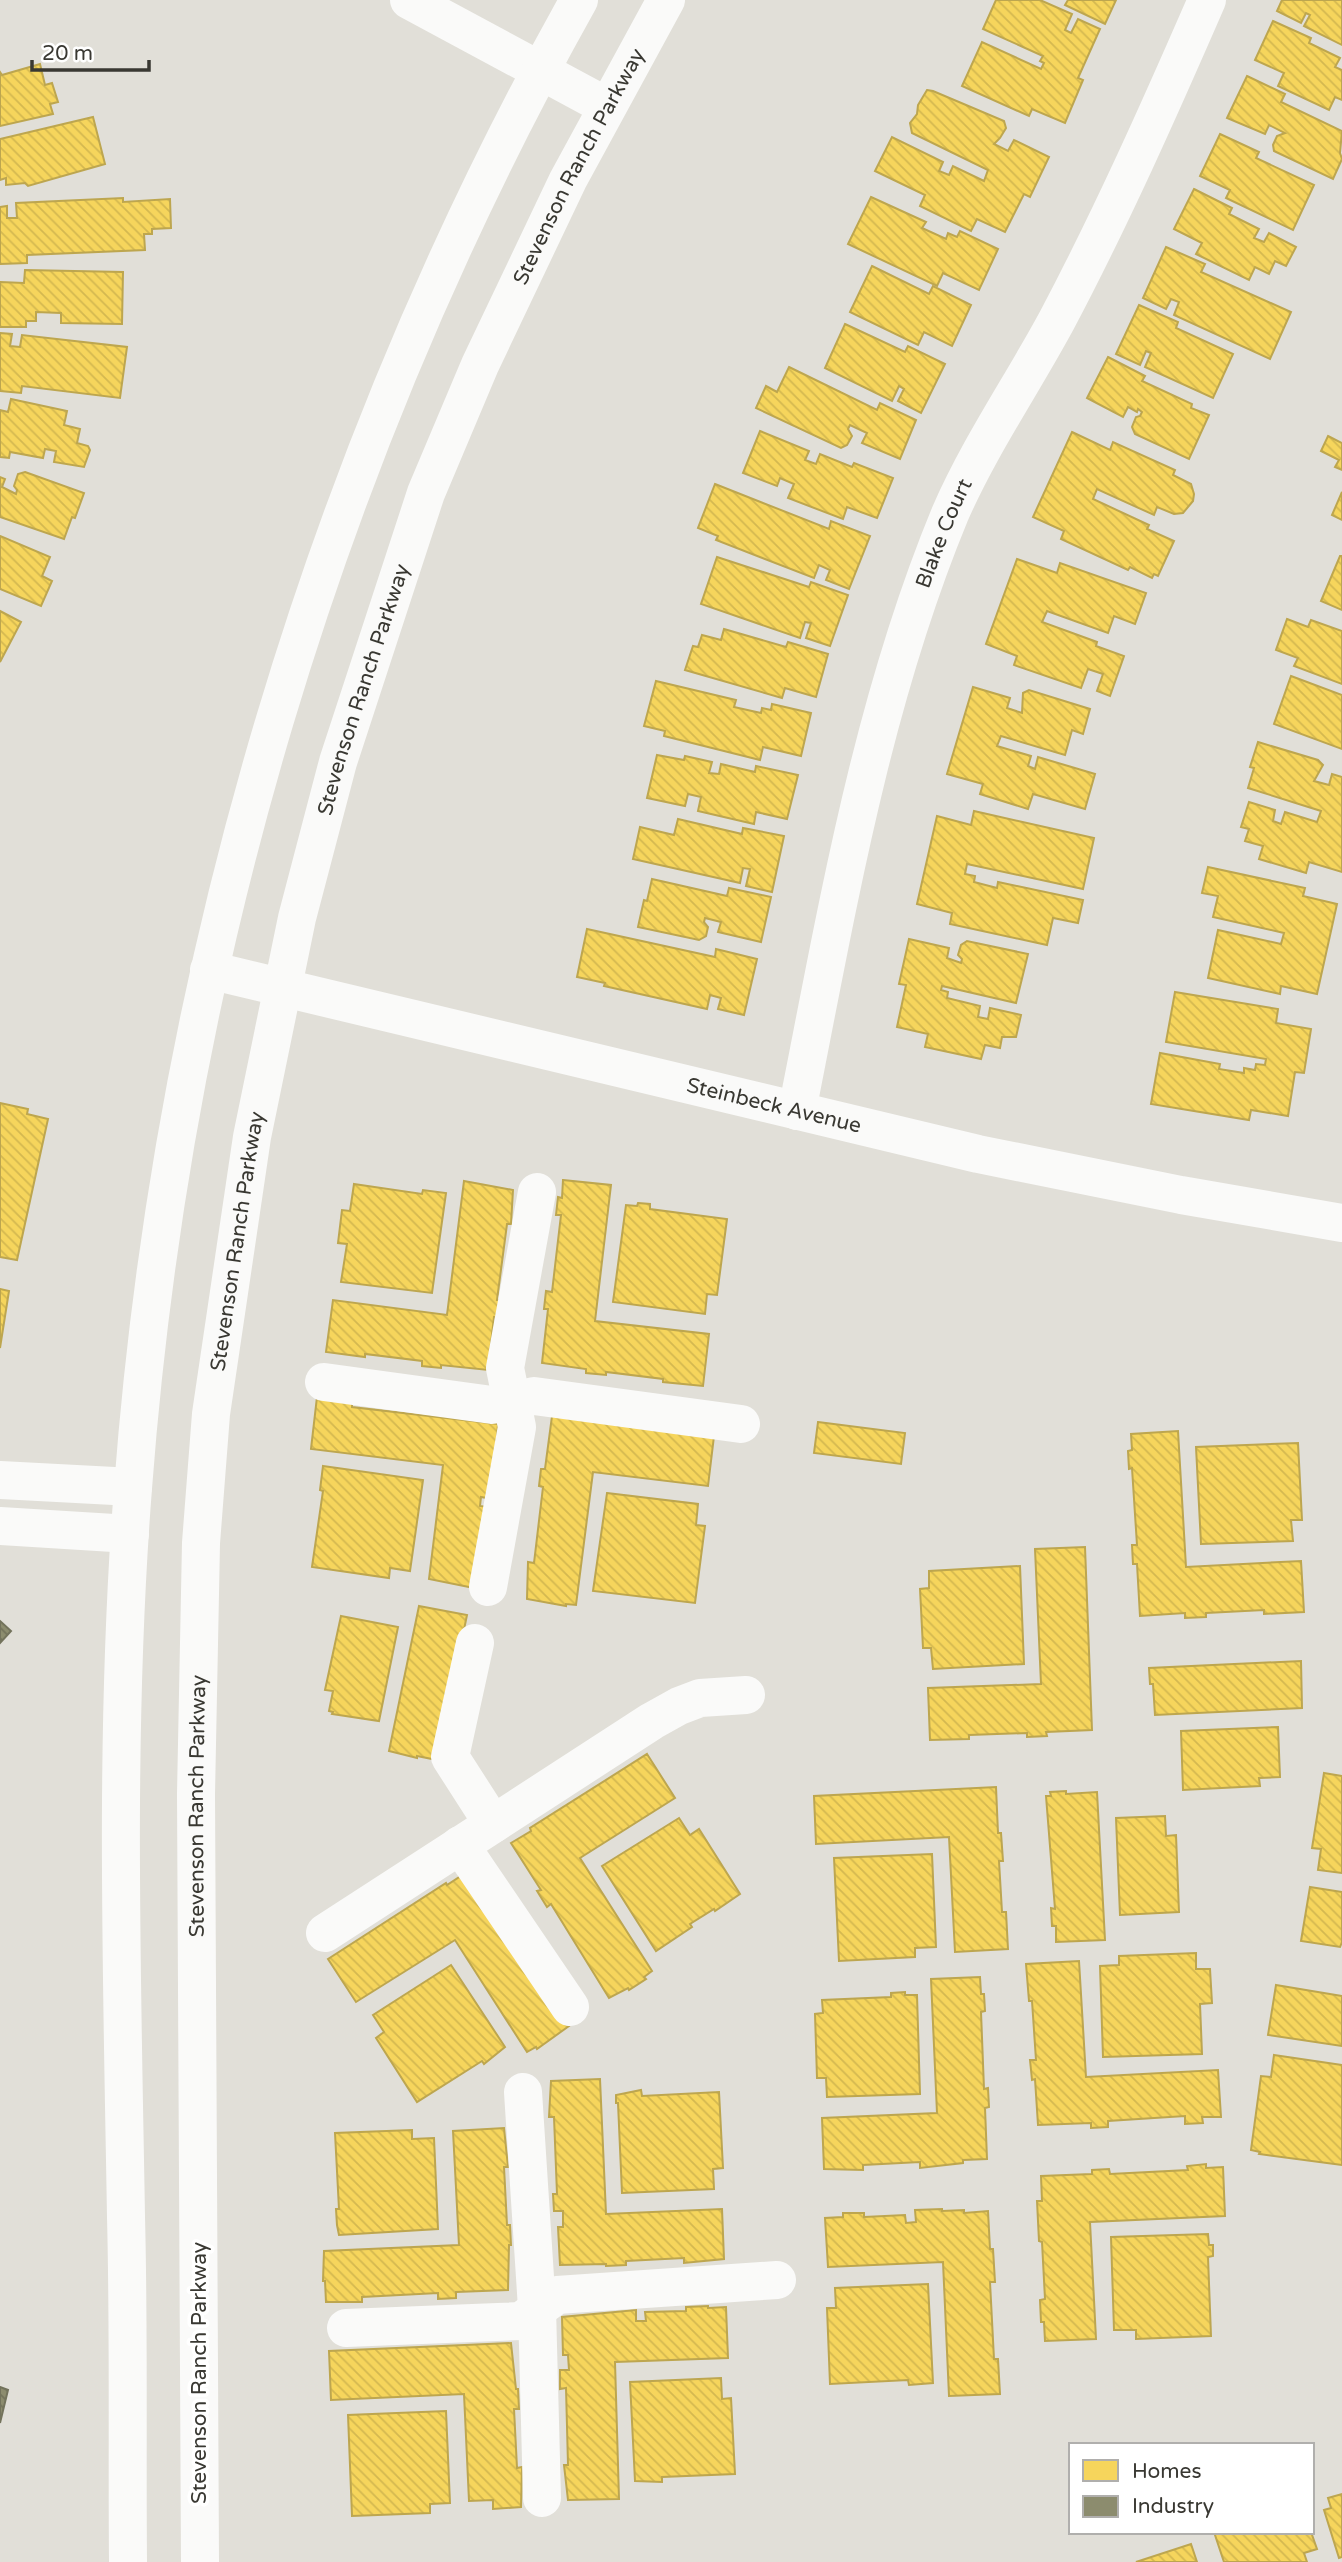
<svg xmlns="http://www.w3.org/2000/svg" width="1342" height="2562" font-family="'Varela Round',sans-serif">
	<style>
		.homes { fill: url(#homes-back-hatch); stroke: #bda64f; stroke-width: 2 }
		.industry { fill: url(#industry-back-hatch); stroke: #73735c; stroke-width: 2 }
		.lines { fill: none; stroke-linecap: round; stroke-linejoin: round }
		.minor { stroke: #fafaf9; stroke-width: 38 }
		.major { stroke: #fafaf9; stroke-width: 38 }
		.labels { text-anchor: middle; stroke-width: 7; stroke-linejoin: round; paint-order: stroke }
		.street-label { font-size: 21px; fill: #393832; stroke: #fff }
	</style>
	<defs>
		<pattern id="homes-back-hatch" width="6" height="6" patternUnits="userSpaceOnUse" patternTransform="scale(1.75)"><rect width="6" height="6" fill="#f6d55c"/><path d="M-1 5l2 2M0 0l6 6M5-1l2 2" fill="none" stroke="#d4b850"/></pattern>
		<pattern id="industry-back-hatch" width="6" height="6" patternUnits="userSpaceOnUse" patternTransform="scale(1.75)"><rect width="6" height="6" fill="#8c8c6e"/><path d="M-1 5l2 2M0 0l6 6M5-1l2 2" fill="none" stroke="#73735b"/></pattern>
	</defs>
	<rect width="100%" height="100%" fill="#e1dfd8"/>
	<g class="homes">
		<polygon points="996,0 1040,0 1072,14 1065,30 1071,33 1078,19 1100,29 1078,78 1083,80 1065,123 1032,109 1029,116 962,86 982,42 1041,69 1044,63 1040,61 1043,56 983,29"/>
		<polygon points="1068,0 1116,0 1105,24 1065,5"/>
		<polygon points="1282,0 1342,0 1342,45 1304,26 1310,15 1306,13 1301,23 1277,11"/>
		<polygon points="1273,21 1311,38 1309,43 1340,58 1335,67 1342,70 1342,100 1335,97 1329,110 1278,86 1284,73 1255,60"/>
		<polygon points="40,64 45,85 52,83 58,102 50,104 53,114 0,126 0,72 2,75"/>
		<polygon points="1247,76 1285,94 1281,102 1342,131 1340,153 1342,159 1333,179 1274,151 1273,145 1277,136 1285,133 1269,125 1265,134 1227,118"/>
		<polygon points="927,90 933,91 1004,121 1006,128 1000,138 994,144 1008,151 1014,140 1049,157 1030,197 1024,194 1005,232 977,219 971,231 920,206 925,195 875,171 892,137 943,162 939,171 949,175 953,166 984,181 988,170 912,133 910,123 917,114 918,105"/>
		<polygon points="93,117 105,164 28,186 25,183 6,185 6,178 0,180 0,139"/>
		<polygon points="1220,134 1259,152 1256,158 1314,185 1293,230 1226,198 1230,190 1200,176"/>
		<polygon points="1194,189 1232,208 1229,214 1259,229 1254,238 1264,242 1269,233 1296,247 1286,266 1275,261 1269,274 1255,267 1249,280 1196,254 1202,243 1174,229"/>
		<polygon points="871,197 926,222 922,228 946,239 948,233 957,237 960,231 998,249 979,290 943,273 937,286 848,244"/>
		<polygon points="123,198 123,202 170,199 171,228 152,229 152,234 144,234 145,250 27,255 27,263 0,264 0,207 7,206 7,218 17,218 16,203"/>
		<polygon points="1166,247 1205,264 1201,272 1291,312 1270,359 1174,315 1179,302 1171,299 1166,309 1143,298"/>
		<polygon points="872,266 929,294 933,286 971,305 952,346 924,332 918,345 850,312"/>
		<polygon points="25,270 123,272 122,324 61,323 61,313 36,312 36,321 26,321 26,327 0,327 0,282 24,283"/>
		<polygon points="1139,305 1178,322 1176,328 1233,354 1213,398 1145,367 1151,353 1146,351 1140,365 1116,354"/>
		<polygon points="845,324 905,352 908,346 945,364 921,413 898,401 904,389 899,386 892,401 825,368"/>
		<polygon points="0,333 12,334 10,346 20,347 22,335 127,347 120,398 22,386 21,393 0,391"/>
		<polygon points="1108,357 1145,376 1142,381 1192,404 1191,408 1209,415 1189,459 1135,434 1132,427 1136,417 1140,416 1142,412 1138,409 1137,412 1128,407 1123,417 1087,398"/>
		<polygon points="789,367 877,410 880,403 916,420 900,459 862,443 867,433 850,425 848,429 852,436 847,445 841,448 756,408 766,386 777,392"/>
		<polygon points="11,399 67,411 64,425 80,429 77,443 88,446 90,450 84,467 54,462 56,451 45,449 43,458 10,452 9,458 0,457 0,410 8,412"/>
		<polygon points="760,431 809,451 805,460 816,464 820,454 852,467 854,463 893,478 877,518 847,507 843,519 788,498 794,484 780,478 777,486 743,473"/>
		<polygon points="1072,432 1110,450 1113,442 1175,470 1173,475 1191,484 1194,494 1193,501 1183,513 1174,514 1157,507 1154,515 1097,489 1093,499 1149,525 1147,529 1174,541 1158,576 1154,574 1152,578 1130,567 1128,570 1061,539 1064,531 1033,517"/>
		<polygon points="1328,436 1342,443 1342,470 1335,467 1339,460 1321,451"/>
		<polygon points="25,472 84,493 75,518 72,517 64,539 0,517 0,477 5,479 2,487 16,494 17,490 14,486 18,474"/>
		<polygon points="715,484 829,529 831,521 870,536 849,589 826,580 830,570 819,565 814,578 716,540 718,536 698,528"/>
		<polygon points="1342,492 1342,520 1332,515"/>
		<polygon points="0,536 50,557 42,576 52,581 41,606 0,589"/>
		<polygon points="1340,556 1342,556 1342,610 1321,601"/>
		<polygon points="717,557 809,587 811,582 848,595 830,646 806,638 811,623 805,622 800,638 701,604"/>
		<polygon points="1017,559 1057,573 1060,563 1146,593 1135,624 1114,616 1108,633 1047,611 1042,622 1097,642 1096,646 1124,656 1110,696 1097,691 1103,674 1088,669 1081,688 1014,665 1017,656 986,644"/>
		<polygon points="0,611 21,622 0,662"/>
		<polygon points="1287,619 1308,627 1311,620 1342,631 1342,684 1294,666 1298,658 1276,650"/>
		<polygon points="724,629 786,647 788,642 828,654 816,697 785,688 782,698 685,670 693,646 698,647 702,635 721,640"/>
		<polygon points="1291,676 1342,695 1342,749 1274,724"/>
		<polygon points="656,681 736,700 734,707 761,713 762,708 771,710 772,704 811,713 801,756 763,747 760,760 664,736 665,731 644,726"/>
		<polygon points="973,687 1010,698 1007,708 1022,713 1023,693 1029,690 1090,709 1083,734 1072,730 1065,755 1001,736 997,746 1031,756 1028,766 1035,769 1038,757 1095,774 1085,809 1033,794 1028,809 980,794 983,784 947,774"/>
		<polygon points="1258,742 1318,760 1323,765 1314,781 1329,785 1332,774 1342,777 1342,872 1309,862 1306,873 1259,859 1263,846 1245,841 1249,829 1241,827 1249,802 1275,810 1273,821 1281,824 1285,812 1317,822 1321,811 1248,788 1254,768 1250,767"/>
		<polygon points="657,755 684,760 685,756 712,762 709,773 719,774 721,764 755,772 756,766 798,775 787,819 756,812 754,824 698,811 701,797 688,794 685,806 647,798"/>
		<polygon points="974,811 1094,838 1083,889 967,864 965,874 975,876 974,882 997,888 998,882 1083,900 1078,923 1053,918 1047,945 950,924 952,913 917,904 937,816 971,825"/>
		<polygon points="678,819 742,834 743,828 784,836 772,892 746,886 750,869 743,868 740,883 633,859 640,827 674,835"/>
		<polygon points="1208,867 1305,888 1303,896 1337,904 1317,994 1281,986 1280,994 1208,978 1218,930 1281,944 1284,933 1213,917 1218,896 1202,893"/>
		<polygon points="652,879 727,896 729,888 771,897 761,942 718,932 721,922 705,918 704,922 708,927 706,936 699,940 638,927 644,900 647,901"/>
		<polygon points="587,929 715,957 716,949 757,959 744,1015 718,1009 721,998 710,995 707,1009 604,986 605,983 577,977"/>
		<polygon points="909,939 949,948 947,958 961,963 962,959 958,955 961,945 967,941 1028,954 1016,1003 942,986 941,990 948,992 947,998 980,1006 978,1017 988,1019 990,1008 1021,1015 1016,1037 1002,1037 1000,1048 985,1045 981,1059 925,1047 928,1034 897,1027 906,985 899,984"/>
		<polygon points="1175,992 1278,1009 1276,1023 1311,1029 1304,1073 1295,1072 1288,1116 1251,1110 1249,1120 1151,1104 1160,1053 1220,1064 1219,1069 1244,1073 1244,1068 1255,1070 1256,1064 1265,1065 1266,1059 1166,1042"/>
		<polygon points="0,1103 28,1109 27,1114 48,1119 17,1260 0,1257"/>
		<polygon points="563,1180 611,1185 595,1321 709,1334 703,1386 663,1382 663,1379 606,1372 606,1375 586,1373 586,1369 542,1363 548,1309 544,1309 546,1291 552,1292 561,1215 556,1215 558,1197 562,1198"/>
		<polygon points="464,1181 513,1190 511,1224 507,1224 497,1300 501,1300 499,1318 494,1317 488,1370 441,1365 441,1368 422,1366 422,1361 365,1354 365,1357 326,1352 333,1300 447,1315"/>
		<polygon points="354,1184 422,1194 423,1190 446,1193 432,1293 341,1282 347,1244 338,1243 342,1210 350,1211"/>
		<polygon points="638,1203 650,1204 650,1209 727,1219 717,1295 707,1294 705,1314 613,1302 626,1205 637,1206"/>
		<polygon points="0,1289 9,1291 0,1348"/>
		<polygon points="317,1397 352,1402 352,1407 498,1424 492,1499 481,1497 480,1506 488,1507 479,1589 429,1579 443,1465 311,1449"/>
		<polygon points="552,1416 714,1436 708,1486 593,1472 576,1605 566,1604 566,1606 527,1599 528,1562 534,1563 543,1487 539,1486 541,1469 545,1469"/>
		<polygon points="818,1422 905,1433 901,1464 814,1453"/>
		<polygon points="1178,1431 1186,1567 1301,1561 1304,1612 1264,1614 1264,1610 1206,1613 1206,1617 1185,1618 1185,1613 1140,1616 1137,1564 1133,1564 1132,1545 1137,1545 1132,1468 1129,1469 1128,1451 1132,1450 1131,1434"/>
		<polygon points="1298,1443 1302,1520 1291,1520 1293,1541 1201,1544 1196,1447"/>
		<polygon points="323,1466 423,1480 410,1571 390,1568 389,1578 312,1567 323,1491 320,1490"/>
		<polygon points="607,1493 698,1504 696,1525 705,1526 695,1603 593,1591"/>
		<polygon points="1085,1547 1092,1730 1046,1732 1047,1736 1027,1737 1027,1733 969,1735 969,1739 930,1740 928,1688 1041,1684 1035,1549"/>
		<polygon points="1020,1566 1024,1664 933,1669 931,1648 923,1648 920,1589 929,1588 929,1571"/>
		<polygon points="419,1606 467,1615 437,1760 417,1756 417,1758 389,1751"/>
		<polygon points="341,1616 398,1627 379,1721 332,1714 333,1712 329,1711 333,1691 325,1690"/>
		<polygon points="1301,1661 1302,1708 1155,1715 1153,1684 1150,1684 1149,1668"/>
		<polygon points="1278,1727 1280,1777 1259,1778 1260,1786 1183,1790 1181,1731"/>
		<polygon points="647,1754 675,1798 580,1858 652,1971 644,1977 646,1979 629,1990 628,1988 609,1998 551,1904 547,1907 537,1891 541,1890 511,1843 531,1831 530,1828"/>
		<polygon points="1324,1773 1342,1776 1342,1873 1318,1870 1321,1849 1312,1848"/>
		<polygon points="996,1787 998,1833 1001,1833 1003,1861 999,1861 1002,1912 1006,1912 1008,1949 955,1952 949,1837 816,1844 814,1796"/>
		<polygon points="1066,1791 1066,1794 1097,1792 1105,1940 1056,1942 1056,1926 1052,1926 1051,1908 1055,1909 1046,1796 1051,1796 1050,1792"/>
		<polygon points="1165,1816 1166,1836 1176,1835 1179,1912 1120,1915 1116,1818"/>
		<polygon points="679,1818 690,1835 699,1829 740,1894 715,1911 714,1909 690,1924 692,1927 656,1951 602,1866"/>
		<polygon points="932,1854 936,1947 915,1948 915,1957 839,1961 834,1858"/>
		<polygon points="467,1872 569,2026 537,2049 536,2047 527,2052 455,1940 356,2002 328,1959 446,1883 447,1885"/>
		<polygon points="1310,1887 1342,1892 1342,1942 1340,1947 1301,1941"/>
		<polygon points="1196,1953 1196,1969 1210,1969 1212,2003 1200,2004 1202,2054 1103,2057 1100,1966 1119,1965 1119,1956"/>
		<polygon points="1079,1961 1086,2077 1218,2070 1221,2117 1202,2117 1203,2123 1185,2124 1185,2116 1108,2121 1108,2127 1091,2128 1091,2123 1038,2125 1035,2079 1032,2080 1030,2060 1036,2060 1032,2001 1029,2001 1026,1964"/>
		<polygon points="451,1965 505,2047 484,2064 482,2061 417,2102 376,2038 384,2032 373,2015"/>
		<polygon points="980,1977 981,1994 984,1994 985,2011 981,2012 984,2089 988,2088 989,2107 985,2108 987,2159 963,2160 963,2163 920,2168 920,2162 863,2165 863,2170 824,2169 822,2118 937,2113 931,1979"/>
		<polygon points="1276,1985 1342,1996 1342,2046 1268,2035"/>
		<polygon points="905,1992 905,1995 917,1995 920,2094 827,2097 826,2078 817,2078 815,2014 823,2013 822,2000 891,1997 891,1993"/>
		<polygon points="1274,2055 1342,2065 1342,2165 1259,2154 1260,2152 1251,2150 1261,2076 1271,2077"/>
		<polygon points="600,2079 606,2214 722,2209 724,2259 684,2263 684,2258 626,2261 626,2265 606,2266 606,2264 560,2265 558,2227 563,2227 563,2211 554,2211 553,2194 557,2194 554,2117 549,2117 551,2081"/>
		<polygon points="641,2090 642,2096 719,2092 723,2168 713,2169 714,2189 622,2193 618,2103 616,2103 616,2095"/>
		<polygon points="504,2128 508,2167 504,2167 507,2225 510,2225 511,2245 509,2245 508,2290 456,2292 456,2298 438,2299 438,2293 362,2297 362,2302 326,2302 325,2281 323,2281 324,2251 459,2245 453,2131"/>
		<polygon points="412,2130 412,2139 434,2138 438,2229 339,2235 337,2225 336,2209 339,2209 335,2133"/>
		<polygon points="1206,2164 1206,2168 1223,2167 1225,2216 1090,2222 1096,2339 1045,2341 1044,2322 1041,2322 1040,2300 1045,2299 1042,2242 1039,2241 1037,2201 1042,2201 1041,2176 1092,2174 1092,2170 1109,2169 1110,2174 1188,2170 1187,2166"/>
		<polygon points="942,2209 942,2211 964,2210 964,2213 988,2211 990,2249 993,2249 995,2282 990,2282 994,2359 998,2359 1000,2394 949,2396 943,2262 828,2267 825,2218 843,2217 843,2213 864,2213 864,2217 905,2215 906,2223 916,2222 915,2210"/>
		<polygon points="1208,2234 1209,2245 1213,2245 1213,2256 1208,2257 1211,2336 1136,2339 1136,2330 1114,2330 1111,2237"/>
		<polygon points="928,2284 933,2383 909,2385 908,2380 830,2384 827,2308 836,2308 835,2288"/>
		<polygon points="708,2306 708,2308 726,2307 728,2358 615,2362 619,2499 568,2500 564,2465 568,2465 566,2388 560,2389 560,2370 569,2370 568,2355 563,2355 562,2317 636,2310 636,2321 646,2321 645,2312 686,2311 686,2307"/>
		<polygon points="511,2343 516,2389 518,2389 519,2409 514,2409 517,2468 522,2467 521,2507 493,2509 493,2500 469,2501 464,2394 331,2400 329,2351"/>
		<polygon points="721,2378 722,2399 731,2398 735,2474 662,2477 662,2482 635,2481 630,2382"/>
		<polygon points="446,2411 450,2503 430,2504 430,2513 352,2516 348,2415"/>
		<polygon points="1342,2494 1342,2557 1339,2558 1324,2510 1331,2508 1328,2498"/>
		<polygon points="1214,2532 1311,2532 1317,2549 1304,2553 1307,2562 1224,2562"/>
		<polygon points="1191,2544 1197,2562 1136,2562"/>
	</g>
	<g class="industry">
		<polygon points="0,1621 11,1631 0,1643"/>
		<polygon points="0,2387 8,2390 0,2423"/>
	</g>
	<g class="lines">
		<g class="minor">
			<polyline points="409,0 606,106"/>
			<path id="s1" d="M209 970 978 1154 1181 1195 1342 1223"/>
			<path id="s2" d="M797 1111C837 910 871 705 950 514 979 447 1022 385 1057 320 1112 216 1160 108 1207 0"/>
			<polyline points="324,1382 492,1405 534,1396 741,1424"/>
			<polyline points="0,1480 133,1487"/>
			<polyline points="0,1526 130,1534"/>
			<polyline points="488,1587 517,1427 505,1368 537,1192"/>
			<polyline points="475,1643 450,1757 493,1824"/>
			<polyline points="460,1845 570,2007"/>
			<polyline points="325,1933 652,1721 679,1706 700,1698 746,1695"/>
			<polyline points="523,2092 537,2308 542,2498"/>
			<polyline points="346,2328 521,2321 557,2295 777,2280"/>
		</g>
		<g class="major">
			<path d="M128 2562C127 2447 129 2332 126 2217 122 1974 114 1731 133 1488 172 968 324 455 579 0"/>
			<path id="s3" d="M200 2562 196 1794 201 1543 211 1414 252 1137 297 918 338 762 426 493 480 365 568 180 666 0"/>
		</g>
	</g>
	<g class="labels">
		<g class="street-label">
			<text dy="7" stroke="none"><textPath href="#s3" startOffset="2457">Stevenson Ranch Parkway</textPath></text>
			<text dy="7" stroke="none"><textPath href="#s2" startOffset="597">Blake Court</textPath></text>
			<text dy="7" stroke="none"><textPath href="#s3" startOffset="1890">Stevenson Ranch Parkway</textPath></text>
			<text dy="7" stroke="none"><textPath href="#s1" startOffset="581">Steinbeck Avenue</textPath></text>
			<text dy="7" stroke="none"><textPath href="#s3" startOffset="1323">Stevenson Ranch Parkway</textPath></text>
			<text dy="7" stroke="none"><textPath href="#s3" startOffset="756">Stevenson Ranch Parkway</textPath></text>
			<text transform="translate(199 2373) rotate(-90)" y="7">Stevenson Ranch Parkway</text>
		</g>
	</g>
	<rect x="1069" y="2443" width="245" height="91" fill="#ffffff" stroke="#b0afad" stroke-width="2"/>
	<rect x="1083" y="2460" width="35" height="21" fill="#f6d55c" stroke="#b0afad" stroke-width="2"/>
	<text x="1132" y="2478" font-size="21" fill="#393832">Homes</text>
	<rect x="1083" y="2496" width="35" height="21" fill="#8c8c6e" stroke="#b0afad" stroke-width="2"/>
	<text x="1132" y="2513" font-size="21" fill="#393832">Industry</text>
	<path d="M32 60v10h117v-10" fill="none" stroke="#393832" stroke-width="3.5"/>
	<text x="42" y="60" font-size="21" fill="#393832" stroke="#ffffff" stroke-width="5" paint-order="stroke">20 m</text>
</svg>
